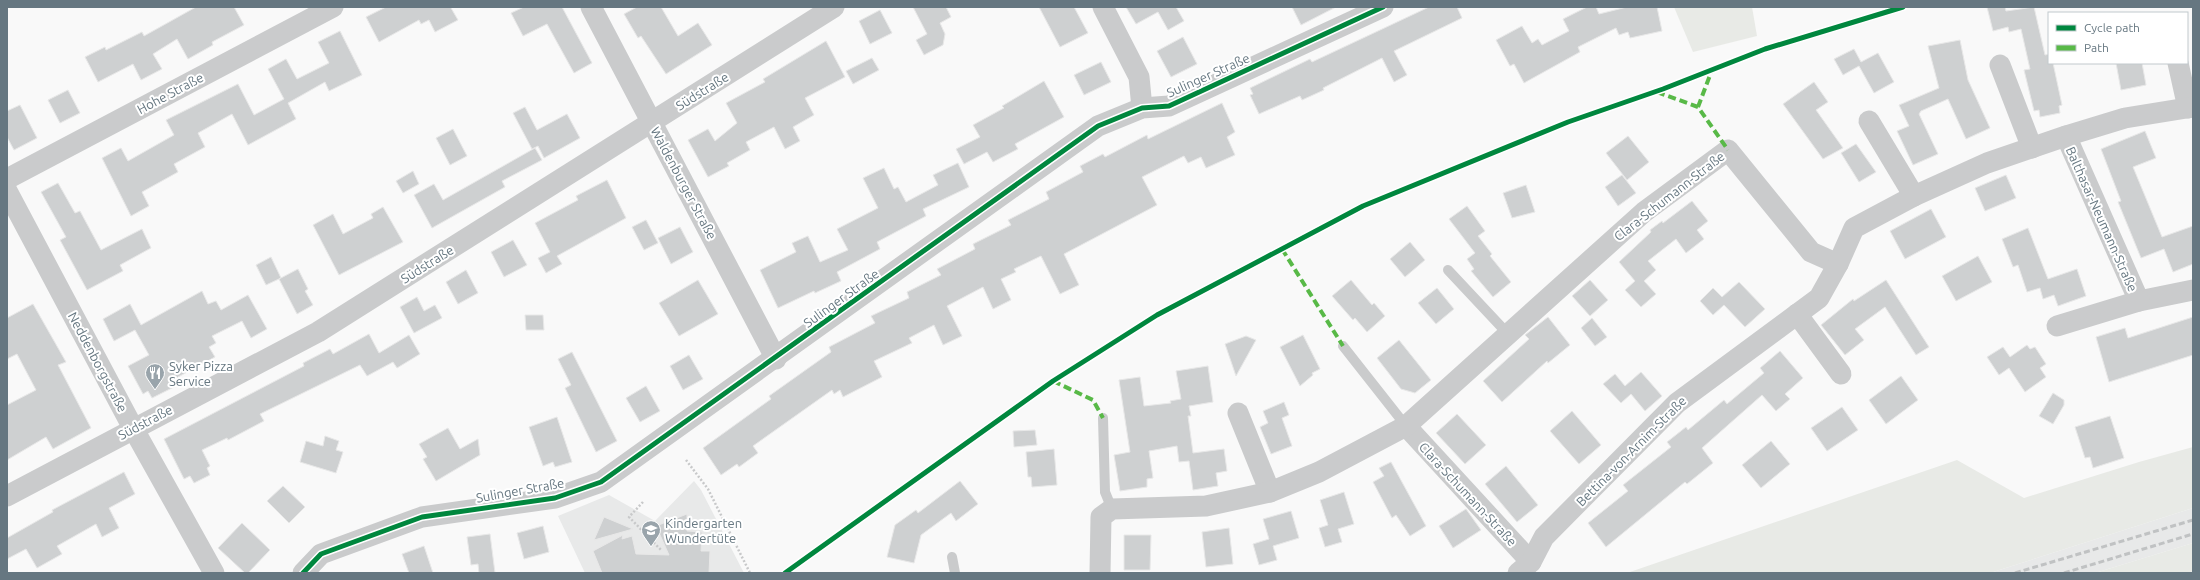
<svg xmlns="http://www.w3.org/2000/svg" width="2200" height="580" font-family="Ubuntu,sans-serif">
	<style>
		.built { fill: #e8e9e9 }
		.green { fill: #e8eae6 }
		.building { fill: #ced0d1; stroke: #e8e8e8 }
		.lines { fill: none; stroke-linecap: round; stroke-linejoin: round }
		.path { stroke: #c8c9ca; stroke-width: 2.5; stroke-dasharray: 2 2; stroke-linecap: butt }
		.service { stroke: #cacbcc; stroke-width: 10 }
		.minor { stroke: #cacbcc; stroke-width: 21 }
		.rail { stroke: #c0c2c3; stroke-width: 3; stroke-dasharray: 6 3; stroke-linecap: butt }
		.quiet { stroke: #58b947; stroke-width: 4; stroke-dasharray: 8 4; stroke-linecap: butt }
		.cycleway-casing { stroke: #fff; stroke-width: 8 }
		.cycleway { stroke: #00873e; stroke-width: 5 }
		.labels { text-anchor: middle; stroke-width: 4; stroke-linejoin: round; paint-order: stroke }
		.street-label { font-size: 13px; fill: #667781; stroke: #fff }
		.poi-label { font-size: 13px; fill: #667781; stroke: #fff; text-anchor: start }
	</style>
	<rect width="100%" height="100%" fill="#f9f9f9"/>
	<g class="built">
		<polygon points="694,481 701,490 744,573 585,573 558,516 609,495 655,521"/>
		<polygon points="2193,508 2193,543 2095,573 1990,573"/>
	</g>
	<g class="green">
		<polygon points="1674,7 1752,7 1757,36 1693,52"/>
		<polygon points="2193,447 2193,508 1990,573 1627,573 1957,460 2024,498 2139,462"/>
		<polygon points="2193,543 2193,573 2095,573"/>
	</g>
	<g class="building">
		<polygon points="196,7 234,7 244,25 212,42 213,45 188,59 177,39 153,54 162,69 141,80 133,64 98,82 85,57 105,47 106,50 142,32 144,36"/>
		<polygon points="386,7 453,7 451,8 458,20 435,32 429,20 421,24 419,20 379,42 366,17"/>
		<polygon points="524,7 562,7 592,63 574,73 547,24 523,36 511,13"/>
		<polygon points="637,7 661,7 678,36 698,23 712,45 666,74 641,36 638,38 624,14"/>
		<polygon points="913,7 946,7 951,17 940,23 945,34 943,45 924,55 916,40 927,34"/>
		<polygon points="1039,7 1074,7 1088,33 1060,47"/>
		<polygon points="1126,7 1176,7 1184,21 1168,30 1158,12 1136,24"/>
		<polygon points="1292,7 1336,7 1301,25"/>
		<polygon points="1429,7 1457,7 1462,18 1394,51 1407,75 1394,82 1382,58 1323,88 1324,90 1302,100 1300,96 1259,114 1250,95 1253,94 1250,88 1310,59 1312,62"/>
		<polygon points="1587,7 1596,7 1599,14 1627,7 1657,7 1662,31 1630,38 1628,32 1619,35 1616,28 1578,47 1580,52 1524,83 1514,64 1510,66 1496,40 1522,26 1532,43 1538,39 1542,45 1569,31 1563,19"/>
		<polygon points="1987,7 2005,7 2006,11 2034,7 2045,55 2049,54 2049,63 2053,63 2062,105 2059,106 2060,113 2040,117 2039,110 2034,111 2024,70 2030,69 2021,29 2009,32 2008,27 1993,31"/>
		<polygon points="880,10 892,33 870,44 859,21"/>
		<polygon points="340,31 362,75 329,91 325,82 288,103 296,119 248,145 232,114 198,133 205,147 174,164 178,172 142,192 149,206 131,216 102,158 121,148 128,161 174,135 166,120 238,84 254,115 284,99 268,69 286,59 297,79 329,63 318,42"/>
		<polygon points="1183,37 1197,64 1171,77 1157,51"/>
		<polygon points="1960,40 1968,80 1990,128 1966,139 1948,99 1921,111 1919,114 1938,154 1913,165 1897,131 1909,126 1899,105 1939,88 1928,46"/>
		<polygon points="826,41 845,77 805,98 814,115 793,127 800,141 785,149 774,127 746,142 750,150 727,163 729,166 708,177 688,140 708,129 715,141 737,123 726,103 765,82 763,79"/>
		<polygon points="1854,49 1861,62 1878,53 1894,82 1874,93 1859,66 1843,75 1834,59"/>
		<polygon points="872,58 879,70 853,84 846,71"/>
		<polygon points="1101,62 1111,82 1084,95 1074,75"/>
		<polygon points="2116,63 2142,63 2146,85 2121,90"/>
		<polygon points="1044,81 1064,117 1015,144 1018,149 993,162 987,152 964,164 956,149 980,137 973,125 1004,108 1002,106"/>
		<polygon points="1814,82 1828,102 1816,110 1843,148 1823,159 1783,104"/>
		<polygon points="68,90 80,113 60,123 48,100"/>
		<polygon points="1222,103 1235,132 1227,137 1235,155 1206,168 1201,157 1188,163 1184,156 1142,177 1157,205 1064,254 1079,285 1060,294 1041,256 1014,269 1016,272 1001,279 1011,300 993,309 983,287 947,306 962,336 943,345 934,325 909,338 912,343 874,361 882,377 843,397 840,390 834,394 832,390 753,446 758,453 739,467 737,464 721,475 703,448 771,399 769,396 831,352 829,347 875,323 871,316 909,298 907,292 941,275 937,269 975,249 973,244 1011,225 1008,220 1049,199 1046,192 1083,172 1080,166 1103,154 1105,157 1147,135 1148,139"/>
		<polygon points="20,105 37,138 14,150 7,137 7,111"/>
		<polygon points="525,107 537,130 567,114 580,138 544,158 538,146 532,149 513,113"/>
		<polygon points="453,129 467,156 450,165 436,138"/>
		<polygon points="2145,131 2156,158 2133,167 2162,237 2193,226 2193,264 2173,272 2164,249 2141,258 2118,202 2121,201 2101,149"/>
		<polygon points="1628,136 1649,162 1627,180 1606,153"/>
		<polygon points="1856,144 1876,172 1859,182 1841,153"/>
		<polygon points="535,148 542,160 502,181 505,187 432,228 414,195 434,184 443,200"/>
		<polygon points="958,163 969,187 923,209 926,216 877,242 880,249 837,272 841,281 815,293 814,291 778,308 760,270 796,252 792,243 808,236 820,262 848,250 837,229 878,208 863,178 884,168 894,189 898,187 906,202 938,185 933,175"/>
		<polygon points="413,171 419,184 403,193 396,181"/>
		<polygon points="1622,175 1636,193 1618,206 1605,187"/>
		<polygon points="2006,175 2016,198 1985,211 1975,188"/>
		<polygon points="607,180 626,218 557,256 562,264 546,273 538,258 550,252 535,223 578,200 576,196"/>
		<polygon points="58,183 75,213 80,211 101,250 142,229 151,248 120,265 123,271 87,290 60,240 66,237 41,192"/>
		<polygon points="1526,185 1535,212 1512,218 1503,193"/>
		<polygon points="1692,201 1708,221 1697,230 1704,239 1686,253 1676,239 1648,261 1656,270 1644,281 1656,294 1641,307 1625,290 1635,281 1619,262 1651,232 1650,230 1662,221 1663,223"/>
		<polygon points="1467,206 1485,231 1478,236 1492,254 1490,256 1511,282 1493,297 1471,271 1474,269 1467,259 1475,253 1449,219"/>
		<polygon points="383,207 403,242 339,275 313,225 333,214 343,234 373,218 371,214"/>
		<polygon points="1931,209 1946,237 1905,259 1890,231"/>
		<polygon points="646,220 658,243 644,250 632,227"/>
		<polygon points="680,227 693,252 671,264 658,238"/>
		<polygon points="2028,228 2048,279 2077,269 2086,296 2058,306 2054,295 2043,299 2040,288 2027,292 2018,265 2013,267 2002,239"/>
		<polygon points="513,240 527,265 504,277 491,252"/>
		<polygon points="1410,242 1425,260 1405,277 1390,259"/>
		<polygon points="1978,256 1992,282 1956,301 1942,276"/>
		<polygon points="271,257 281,278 266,285 256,265"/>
		<polygon points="298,269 308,289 305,291 313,305 297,314 279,279"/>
		<polygon points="466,270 478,293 458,304 446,282"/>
		<polygon points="698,280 718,314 679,336 659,303"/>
		<polygon points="1351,280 1372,305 1374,303 1385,316 1367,332 1355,318 1353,320 1332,296"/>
		<polygon points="1590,280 1608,300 1590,316 1572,296"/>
		<polygon points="1886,280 1929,347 1916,355 1885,307 1855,329 1864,340 1845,355 1821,325 1853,299 1854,301"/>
		<polygon points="1739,282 1765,309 1745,327 1724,305 1713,315 1700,301 1713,288 1722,297"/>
		<polygon points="1437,288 1454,309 1436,324 1418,303"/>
		<polygon points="202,291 208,304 216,301 221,310 248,295 267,329 251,338 242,321 212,336 216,343 209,347 215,357 178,377 182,383 152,398 148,391 143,394 128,366 149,355 135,330 114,341 103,319 130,304 141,325"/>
		<polygon points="417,297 424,311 435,305 442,318 414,333 400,307"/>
		<polygon points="33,304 66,362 58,365 91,428 53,449 46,437 7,460 7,405 36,390 17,354 7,359 7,318"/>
		<polygon points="525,315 543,315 544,330 526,330"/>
		<polygon points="1548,317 1570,345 1548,363 1547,361 1502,402 1483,381 1529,339 1525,335"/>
		<polygon points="2193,317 2193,355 2109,382 2096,337 2125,328 2128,338"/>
		<polygon points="1592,318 1607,337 1595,346 1581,328"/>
		<polygon points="369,334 379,353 409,335 420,354 397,368 393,362 367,376 360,365 260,414 264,421 228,440 227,438 202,450 210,466 207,468 210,475 194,483 190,476 184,479 164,439 304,366 303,363 330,349 333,354"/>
		<polygon points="1303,335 1320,369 1312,373 1313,375 1300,386 1280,347"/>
		<polygon points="1246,336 1256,340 1236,376 1225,344"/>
		<polygon points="1399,340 1431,380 1415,393 1401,389 1377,358"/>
		<polygon points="2027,345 2030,349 2035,347 2046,364 2040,368 2046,377 2025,392 2009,368 1999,375 1987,357 2003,347 2010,357"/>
		<polygon points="1780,351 1803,378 1785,394 1790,399 1776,411 1762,395 1702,448 1713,463 1687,484 1685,482 1606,547 1588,523 1628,491 1623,485 1671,447 1667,442 1686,427 1688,430 1724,400 1727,404 1764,373 1760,368"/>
		<polygon points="572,352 617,441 596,452 565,388 571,385 558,359"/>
		<polygon points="689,355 703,379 683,390 670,366"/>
		<polygon points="1208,366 1213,402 1189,406 1191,416 1188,416 1193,453 1224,449 1227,471 1216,473 1218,486 1193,490 1189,461 1179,462 1177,446 1149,451 1153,478 1147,479 1147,487 1120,491 1114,455 1130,452 1119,380 1140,377 1144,406 1171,403 1170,401 1181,399 1176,371"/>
		<polygon points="1641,372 1662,396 1645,411 1631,394 1621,403 1603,384 1615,374 1625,386"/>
		<polygon points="1901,376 1918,400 1886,424 1869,400"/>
		<polygon points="646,386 660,411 640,422 626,398"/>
		<polygon points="2053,393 2064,400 2064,405 2053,424 2039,416"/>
		<polygon points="1284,402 1289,415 1282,418 1292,446 1271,454 1260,427 1268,423 1263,411"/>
		<polygon points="1842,407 1858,430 1827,451 1811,428"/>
		<polygon points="1572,411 1601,445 1579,464 1550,431"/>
		<polygon points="1457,414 1486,445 1465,464 1436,433"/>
		<polygon points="2110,416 2124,458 2093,468 2090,457 2085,458 2075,427"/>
		<polygon points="557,417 572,462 555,467 553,462 543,466 529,427"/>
		<polygon points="448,428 460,449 478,439 480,455 436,481 423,459 427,457 419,444"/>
		<polygon points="1035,430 1037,445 1014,447 1013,431"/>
		<polygon points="325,436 339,441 336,450 343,452 336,473 300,462 306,441 323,446"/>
		<polygon points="1771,441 1790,464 1761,488 1742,465"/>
		<polygon points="1054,449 1057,485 1032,487 1031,477 1028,477 1026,452"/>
		<polygon points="1391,462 1426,526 1410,536 1396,515 1392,518 1373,482 1384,476 1379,468"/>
		<polygon points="1506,466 1538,505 1517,522 1485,484"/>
		<polygon points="124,472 135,494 109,508 119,528 102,537 96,524 57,546 62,554 37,568 26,549 7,559 7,538 53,512 52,510"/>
		<polygon points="960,481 978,504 956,521 951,513 921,535 914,563 887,557 895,525 916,510 918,513"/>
		<polygon points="283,486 305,507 289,523 267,501"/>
		<polygon points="1344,492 1354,524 1338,529 1342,542 1325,547 1319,528 1328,525 1320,500"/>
		<polygon points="1466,509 1481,530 1453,548 1439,526"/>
		<polygon points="1291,511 1299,538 1273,546 1277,560 1259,565 1253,544 1269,539 1263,519"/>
		<polygon points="687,514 687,531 702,532 701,551 710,551 709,573 602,573 593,551 623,535 622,539 632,536 636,554 669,555 656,526"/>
		<polygon points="604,517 633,529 594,540"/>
		<polygon points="242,523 270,550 248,573 245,573 218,548"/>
		<polygon points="543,526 549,552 524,559 517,533"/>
		<polygon points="1229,528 1233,564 1206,567 1202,532"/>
		<polygon points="490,534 495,573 479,573 478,564 471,565 467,537"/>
		<polygon points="1124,535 1151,535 1150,570 1124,570"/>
		<polygon points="424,546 433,573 409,573 402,554"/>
	</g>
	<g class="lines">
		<g class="path">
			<polyline points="686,460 708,489 750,573"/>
			<polyline points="643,502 629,517 662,551"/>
		</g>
		<g class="service">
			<polyline points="1448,270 1508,334"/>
			<polyline points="1343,346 1406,426"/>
			<polyline points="1103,418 1105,492 1112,509"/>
			<polyline points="952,557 955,573"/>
		</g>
		<g class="minor">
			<polyline points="591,7 776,359"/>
			<polyline points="1103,7 1139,77 1142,108"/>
			<polyline points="2178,63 2188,108"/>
			<polyline points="2000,65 2032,148"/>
			<polyline points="1869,121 1914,196"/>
			<polyline points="2066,136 2139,301 2193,290"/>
			<polyline points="7,179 333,7"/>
			<polyline points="7,191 133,428 214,573"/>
			<polyline points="1797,314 1841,374"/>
			<polyline points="2057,326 2139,301"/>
			<polyline points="1238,413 1270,492"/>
			<polyline points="1406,426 1531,562"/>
			<polyline points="7,496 318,332 834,7"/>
			<polyline points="303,573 321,554 422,517 555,498 601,482 1098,126 1142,108 1169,106 1383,7"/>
			<polyline points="1100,573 1101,517 1112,509 1206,506 1270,492 1319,472 1406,426 1644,212 1728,150 1811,252 1838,264"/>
			<polyline points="1518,573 1531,562 1544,537 1677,403 1819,298 1838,264 1854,228 1914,196 1987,163 2066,136 2125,118 2193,107"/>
		</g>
		<g class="rail">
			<polyline points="2015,573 2193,520"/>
			<polyline points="2064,573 2193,534"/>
		</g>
		<g class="quiet">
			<polyline points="1657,92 1698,107 1728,150"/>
			<polyline points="1698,107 1712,70"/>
			<polyline points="1282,249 1343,346"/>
			<polyline points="1053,381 1093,400 1103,418"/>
		</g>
		<g class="cycleway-casing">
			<g id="cycleway">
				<polyline points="303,573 321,554 422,517 555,498 601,482 1098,126 1142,108 1169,106 1383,7"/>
				<polyline points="785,573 1053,381 1157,315 1363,206 1568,122 1663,89 1765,49 1903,7"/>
			</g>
		</g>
		<use href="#cycleway" class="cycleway"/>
	</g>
	<defs>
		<g id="restaurant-pin" transform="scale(1)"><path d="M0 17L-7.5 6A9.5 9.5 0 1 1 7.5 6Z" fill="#99a4ab" stroke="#fff"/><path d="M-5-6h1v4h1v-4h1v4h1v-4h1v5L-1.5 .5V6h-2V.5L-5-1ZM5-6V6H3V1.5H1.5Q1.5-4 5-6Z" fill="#fff"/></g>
		<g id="school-pin" transform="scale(1)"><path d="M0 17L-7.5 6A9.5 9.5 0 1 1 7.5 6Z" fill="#99a4ab" stroke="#fff"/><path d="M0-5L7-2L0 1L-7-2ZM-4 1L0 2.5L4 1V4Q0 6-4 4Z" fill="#fff"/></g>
	</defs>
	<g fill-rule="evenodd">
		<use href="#restaurant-pin" x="155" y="373"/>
		<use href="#school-pin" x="651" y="530"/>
	</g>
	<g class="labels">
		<g class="street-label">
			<text transform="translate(1208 75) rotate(-24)" y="5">Sulinger Straße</text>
			<text transform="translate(702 91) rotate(-32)" y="5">Südstraße</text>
			<text transform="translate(170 93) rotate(-28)" y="5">Hohe Straße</text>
			<text transform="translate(684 183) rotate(62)" y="5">Waldenburger Straße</text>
			<text transform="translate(1669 196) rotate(-38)" y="5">Clara-Schumann-Straße</text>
			<text transform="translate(2102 219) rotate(66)" y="5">Balthasar-Neumann-Straße</text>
			<text transform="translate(427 264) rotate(-32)" y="5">Südstraße</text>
			<text transform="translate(841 298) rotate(-36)" y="5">Sulinger Straße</text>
			<text transform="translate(98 362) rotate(62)" y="5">Neddenborgstraße</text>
			<text transform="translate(145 422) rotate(-28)" y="5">Südstraße</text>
			<text transform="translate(1631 451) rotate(-45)" y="5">Bettina-von-Arnim-Straße</text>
			<text transform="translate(520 490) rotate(-10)" y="5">Sulinger Straße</text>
			<text transform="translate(1468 494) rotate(47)" y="5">Clara-Schumann-Straße</text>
		</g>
		<g class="poi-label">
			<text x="169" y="371">Syker Pizza<tspan x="169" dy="15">Service</tspan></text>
			<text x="665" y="528">Kindergarten<tspan x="665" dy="15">Wundertüte</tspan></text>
		</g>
	</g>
	<rect width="2200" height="580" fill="none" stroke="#667781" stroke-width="16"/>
	<rect x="2048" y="12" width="140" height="52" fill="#ffffff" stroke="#c2c9cd"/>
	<rect x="2056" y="25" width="20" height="6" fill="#00873e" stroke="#c2c9cd"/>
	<text x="2084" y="32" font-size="12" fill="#667781">Cycle path</text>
	<rect x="2056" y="45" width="20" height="6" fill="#58b947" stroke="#c2c9cd"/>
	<text x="2084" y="52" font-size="12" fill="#667781">Path</text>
</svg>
